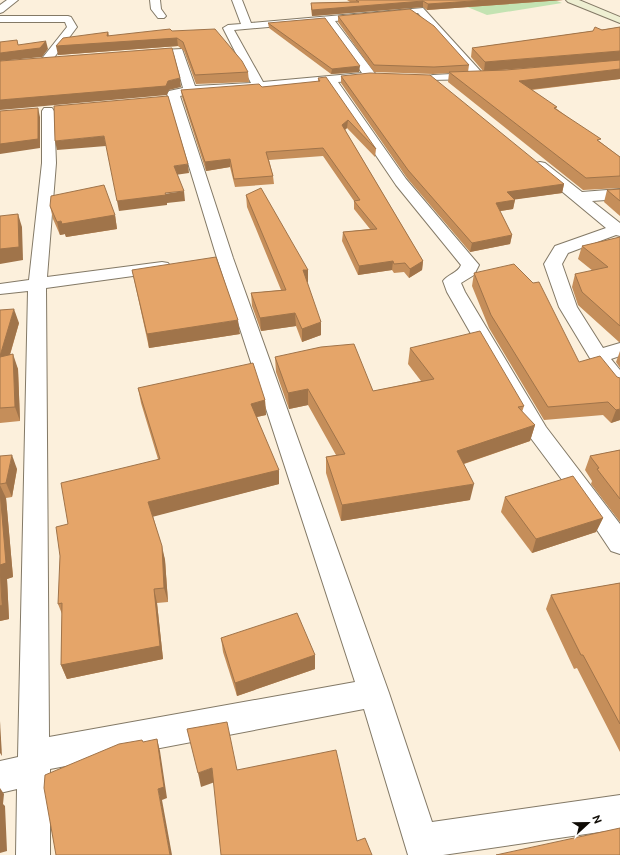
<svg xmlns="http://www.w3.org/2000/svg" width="620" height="855" font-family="Ubuntu,sans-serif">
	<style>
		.green { fill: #c3e3b2 }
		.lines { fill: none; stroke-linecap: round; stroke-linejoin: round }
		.street-casing { stroke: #837966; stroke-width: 2 }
		.secondary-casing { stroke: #837966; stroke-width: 2 }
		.street { fill: #fff; fill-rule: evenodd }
		.secondary { fill: #eeefd2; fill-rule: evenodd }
		.wall { fill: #c58e5a; fill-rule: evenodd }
		.shaded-wall { fill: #a0744a }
		.building { fill: #e5a569; stroke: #a0744a }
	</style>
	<rect width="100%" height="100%" fill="#fcf0dc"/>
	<polygon class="green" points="450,0 554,0 562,3 487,15"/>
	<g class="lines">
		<g class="street-casing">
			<g id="street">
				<polygon points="7,0 18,0 3,12 0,13 0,5"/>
				<polygon points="150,0 160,0 161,9 166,16 164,18 158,18 151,9"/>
				<path d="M232 0H242L251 23 423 8 485 76 483 78 479 79 429 80 427 78 429 76 433 75 470 73 418 13 335 21 377 76 375 78 371 79 338 82 406 179 479 265 474 275 461 283 465 292 546 427 620 524V554L611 551 577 500 530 437 447 292 443 281C448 274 458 273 461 265L396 185 327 83 233 92 190 94 180 96 233 258 389 693 432 822 620 795V829L443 855H408L364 709 50 769V855H16L17 789 0 793V761L18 757 28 291 0 294V284L29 280 42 163V111L44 108H52L54 111 56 163 47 277 162 262 168 263 171 267 168 271 162 272 46 288 49 737 355 682 217 258 167 94 169 91 183 88 174 55 143 57 138 54 143 51 182 49 195 86 251 83 223 28 228 25 241 24ZM326 22 362 73 263 82 234 30Z"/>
				<polygon points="0,16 68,16 71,17 77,27 50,63 46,64 40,61 67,27 65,22 0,22"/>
				<polygon points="540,162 545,163 582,192 620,189 620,199 592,201 620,223 620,236 616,235 568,253 562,264 577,307 603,348 620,343 620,356 611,359 620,370 620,391 613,389 591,360 559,307 544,264 555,246 606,228 535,169 533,166 535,163"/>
			</g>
		</g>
		<g class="secondary-casing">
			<polygon id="secondary" points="566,0 579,0 620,17 620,23 568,2"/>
		</g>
		<use href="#street" class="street"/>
		<use href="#secondary" class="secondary"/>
	</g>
	<g class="wall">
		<polygon points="347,0 563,0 427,10 423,7 312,16 311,9 311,3 350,2"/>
		<path d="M338 16 469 65 468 72 483 71 471 57 472 48 620 27V79L532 90 620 157V188L583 190 448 82 449 73 433 74 374 72 338 22ZM550 66 506 70 490 71Z"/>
		<polygon points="268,23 359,72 331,74 269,28"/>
		<polygon points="172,31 248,72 249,82 196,84 184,51 178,46 58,55 108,32 109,36"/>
		<polygon points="341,76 564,184 562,193 515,199 513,209 500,211 512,235 510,244 470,252 407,178 341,83"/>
		<polygon points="318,78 376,149 375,157 347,128 345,130 423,261 422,270 409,278 404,272 394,273 392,270 358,275 342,241 343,232 370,229 354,209 354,201 323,156 269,160 273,176 274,184 235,187 230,167 206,171 182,97 181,90 262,87 318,82"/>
		<polygon points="620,189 620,216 604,202 607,190"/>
		<polygon points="246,195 308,270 308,282 307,282 321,335 302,342 296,326 261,331 252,306 251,293 281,290 247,207"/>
		<polygon points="50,206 115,215 117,229 66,237 65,234 60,235 53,219"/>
		<polygon points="620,237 620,342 619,342 578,305 572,287 575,274 593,271 578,259 582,246"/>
		<polygon points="132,270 240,334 149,348"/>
		<polygon points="474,273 579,362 617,377 620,420 611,423 603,415 544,420 489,328 472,286"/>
		<polygon points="0,310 19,323 10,355 18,369 20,421 0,423"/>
		<polygon points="410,348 524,406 522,412 535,425 530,441 464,464 470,500 341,521 326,473 326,457 336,455 308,405 289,409 276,372 275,357 373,391 421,381 408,364"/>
		<polygon points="620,351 620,368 616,362"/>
		<polygon points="138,388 265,400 266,415 257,417 279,484 153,516 165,560 168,602 157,603 163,659 67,679 61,665 62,614 58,604 68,524 158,459 141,403"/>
		<polygon points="620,450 620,522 591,484 592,481 585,470 590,456"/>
		<polygon points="0,456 17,469 12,497 6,498 13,577 7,579 9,619 0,621"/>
		<polygon points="505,497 603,518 596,532 532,553 501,512"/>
		<polygon points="620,583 620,752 577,668 574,669 546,609 551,595"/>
		<polygon points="221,638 315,655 315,669 237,696 223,652"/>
	</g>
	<g class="shaded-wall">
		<polygon points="486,0 563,0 427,10 428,4"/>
		<polygon points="423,1 423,7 312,16 312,10"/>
		<polygon points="108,32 109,40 177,38 178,46 58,55 56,46 107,36"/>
		<polygon points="46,41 48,49 42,57 0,61 0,53"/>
		<polygon points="620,51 620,61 484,71 485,62"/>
		<polygon points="360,66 359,72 331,74 332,69"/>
		<polygon points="620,69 620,79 517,91 519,81"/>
		<polygon points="180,78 181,87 169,90 167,95 0,110 0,100 168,81"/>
		<polygon points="38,108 40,117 40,148 0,154 0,144"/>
		<polygon points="348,120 347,128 341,133 342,125"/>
		<polygon points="104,136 106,146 57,150 55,141"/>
		<polygon points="230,159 230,167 206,171 205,162"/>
		<polygon points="188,164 189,173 175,175 174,166"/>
		<polygon points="564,184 562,193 505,201 507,192"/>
		<polygon points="184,191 185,201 167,203 167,205 119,211 117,201"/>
		<polygon points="515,200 513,209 494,212 496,203"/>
		<polygon points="18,214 22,227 23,260 0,264 0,249"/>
		<polygon points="115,215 117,229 66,237 65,234 60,235 57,222"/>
		<polygon points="512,235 510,244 470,252 472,243"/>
		<polygon points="393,261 392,270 358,275 359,266"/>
		<polygon points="423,261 422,270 409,278 410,269"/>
		<polygon points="303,270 308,270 308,282 303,283"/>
		<polygon points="14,309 19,323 5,371 0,356"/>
		<polygon points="295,313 296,326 261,331 260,318"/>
		<polygon points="238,320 240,334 149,348 147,334"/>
		<polygon points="321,322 321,335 302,342 302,329"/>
		<polygon points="13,354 18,369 20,421 15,407"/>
		<polygon points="308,389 308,405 289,409 288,393"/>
		<polygon points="265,400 266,415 252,418 251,404"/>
		<polygon points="620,409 620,420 611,423 616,410"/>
		<polygon points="535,425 530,441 454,467 457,451"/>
		<polygon points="12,455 17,469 12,497 6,483"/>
		<polygon points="279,470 279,484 152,517 148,502"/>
		<polygon points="474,484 470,500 341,521 342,505"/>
		<polygon points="0,485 6,498 13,577 7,579 9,619 0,621"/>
		<polygon points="603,518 596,532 532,553 536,539"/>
		<polygon points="162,546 165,560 168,602 164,588"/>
		<polygon points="154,589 157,603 163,659 67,679 61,665"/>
		<polygon points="315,655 315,669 237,696 235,683"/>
		<polygon points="0,721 2,756 0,753"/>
		<polygon points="157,739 160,751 167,798 162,800 172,855 170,855 158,789"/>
		<polygon points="212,768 215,782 201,787 198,773"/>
		<polygon points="0,788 4,794 3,804 5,806 7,851 0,853"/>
	</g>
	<g class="building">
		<polygon points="356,0 486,0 428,4 423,1 312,10 311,3 359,2"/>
		<polygon points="410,9 434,26 469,65 434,67 374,65 338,16"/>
		<polygon points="325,18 360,66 332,69 268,23"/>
		<polygon points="595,27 602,30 620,27 620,51 485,62 472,48 593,31"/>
		<polygon points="170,29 172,31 215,29 242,61 248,72 195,75 183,42 177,38 56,46 63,38 108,32 107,36"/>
		<polygon points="17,40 18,45 46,41 40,48 0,53 0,42"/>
		<polygon points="172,48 180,78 168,81 166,86 0,100 0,61"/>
		<polygon points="620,60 620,69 519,81 557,107 554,108 601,139 597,140 620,157 620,176 586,178 449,72 506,70"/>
		<polygon points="370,73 430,75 564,184 507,192 515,200 496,203 512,235 472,243 408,170 341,76"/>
		<polygon points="326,77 376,149 348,120 342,125 423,261 410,269 405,263 394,264 393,261 359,266 343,232 377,229 354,201 360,200 323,148 266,152 273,176 234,179 230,159 205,162 181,90 259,84 262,87 320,81 318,78"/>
		<polygon points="168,96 188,164 174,166 184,191 165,193 166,195 117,201 104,136 55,141 54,106"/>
		<polygon points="38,108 38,139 0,144 0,111"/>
		<polygon points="104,185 115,215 62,224 61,221 57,222 50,206 51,196"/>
		<polygon points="261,188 308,270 303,270 321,322 302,329 295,313 260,318 251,293 286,290 246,195"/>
		<polygon points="620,189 620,201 607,190"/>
		<polygon points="18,214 19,247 0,249 0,216"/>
		<polygon points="620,237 620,326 582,292 575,274 608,267 582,246"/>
		<polygon points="216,257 238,320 147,334 132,270"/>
		<polygon points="514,264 533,283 539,282 579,362 600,356 617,377 620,378 620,409 616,410 608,402 548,407 491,315 474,273"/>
		<polygon points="14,309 0,356 0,310"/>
		<polygon points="480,331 524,406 518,407 535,425 457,451 474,484 342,505 326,457 345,454 308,389 288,393 275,357 321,347 354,344 373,391 434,379 410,348"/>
		<polygon points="13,354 15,407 0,408 0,357"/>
		<polygon points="253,363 265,400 251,404 279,470 148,502 162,546 164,588 154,589 160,646 61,665 62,603 58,604 60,556 56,527 68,524 61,483 160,459 138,388"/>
		<polygon points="620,450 620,499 597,469 599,468 590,456"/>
		<polygon points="12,455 6,483 0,484 0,456"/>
		<polygon points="573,476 603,518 536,539 505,497"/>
		<polygon points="0,491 6,563 0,565 2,605 0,606"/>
		<polygon points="620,583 620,724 583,655 581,655 551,595"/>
		<polygon points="297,613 315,655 235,683 221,638"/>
		<polygon points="227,722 237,770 336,750 357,841 365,838 372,855 221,855 212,768 198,773 187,729"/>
		<polygon points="157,739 164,787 158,789 170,855 56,855 44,788 45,775 119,744 142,740 143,742"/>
		<polygon points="620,828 620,855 496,855"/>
	</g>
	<g transform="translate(588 823) rotate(68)" stroke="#ffffff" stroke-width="3" paint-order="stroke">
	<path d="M0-3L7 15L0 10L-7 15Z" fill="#0f0b05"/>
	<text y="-6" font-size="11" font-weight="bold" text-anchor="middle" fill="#0f0b05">N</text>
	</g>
</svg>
